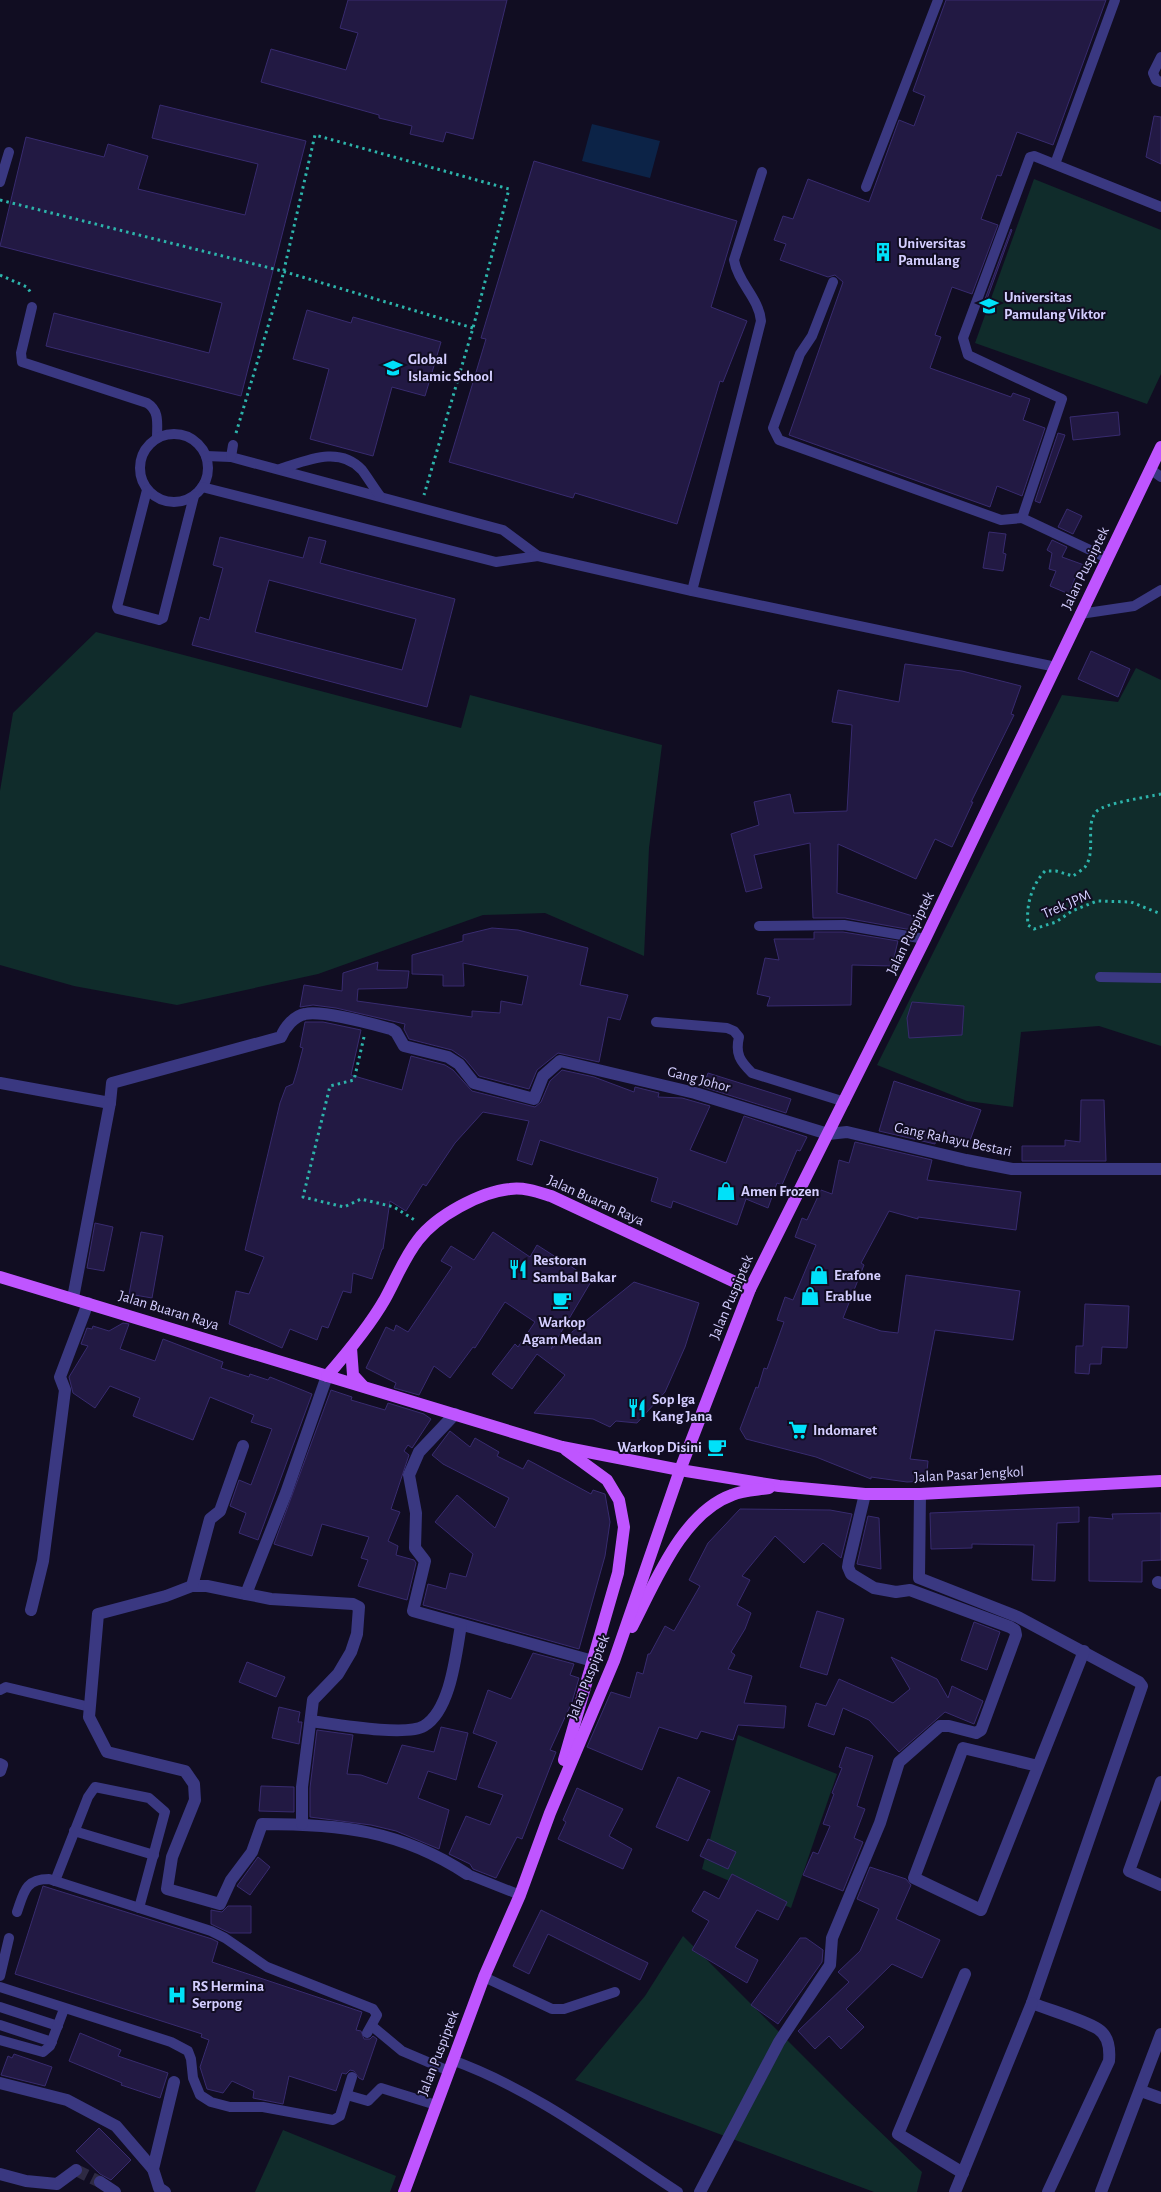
<svg xmlns="http://www.w3.org/2000/svg" width="1161" height="2192" font-family="'Alegreya Sans',sans-serif">
	<style>
		.green { fill: #102c2b }
		.water { fill: #0c2347 }
		.building { fill: #221943; stroke: #382b6f; fill-rule: evenodd }
		.lines { fill: none; stroke-linecap: round; stroke-linejoin: round }
		.street-tunnel { stroke: #2e2a43; stroke-width: 12; stroke-dasharray: 12 6; stroke-linecap: butt }
		.path { stroke: #2db4ab; stroke-width: 3; stroke-dasharray: 2.5 4; stroke-linecap: butt }
		.lane { stroke: #3a3881; stroke-width: 10 }
		.street { stroke: #3a3881; stroke-width: 12 }
		.primary { stroke: #bf55ff; stroke-width: 12 }
		.labels { text-anchor: middle; stroke-width: 4; stroke-linejoin: round; paint-order: stroke }
		.poi-label { font-size: 15px; font-weight: bold; fill: #d4ceff; stroke: #110d22; text-anchor: start }
		.street-label { font-size: 15px; fill: #d4ceff; stroke: #110d22 }
	</style>
	<rect width="100%" height="100%" fill="#110d22"/>
	<g class="green">
		<polygon points="1034,179 1161,230 1161,374 1147,404 975,343"/>
		<polygon points="96,632 461,728 470,695 662,745 649,848 644,956 545,913 483,915 318,974 177,1005 74,986 0,965 0,791 13,713"/>
		<polygon points="1136,668 1161,680 1161,1046 1099,1026 1021,1032 1013,1107 967,1101 877,1065 1062,695 1118,702"/>
		<polygon points="738,1735 837,1774 791,1908 702,1869"/>
		<polygon points="683,1936 848,2101 922,2172 917,2192 874,2192 575,2080 645,1996"/>
		<polygon points="283,2130 396,2176 390,2192 255,2192"/>
	</g>
	<polygon class="water" points="592,124 660,141 650,178 582,161"/>
	<g class="building">
		<polygon points="348,0 507,0 473,139 446,132 443,142 410,134 412,126 379,118 379,115 261,82 271,49 346,70 358,33 340,28"/>
		<polygon points="946,0 1106,0 1053,145 1017,132 1001,176 997,175 981,219 998,225 972,294 952,287 935,335 941,337 930,368 1011,397 1013,393 1030,399 1023,420 1045,428 1022,496 997,486 990,507 789,435 843,282 835,275 828,277 780,260 786,244 774,240 783,216 793,219 808,179 869,202 899,120 914,126 925,96 913,91"/>
		<polygon points="160,105 306,141 241,396 46,346 54,313 209,353 222,303 0,246 26,137 104,157 108,144 148,156 138,189 245,215 258,164 152,138"/>
		<polygon points="1154,116 1161,117 1161,164 1146,157"/>
		<polygon points="534,161 737,221 711,307 747,321 723,382 720,381 677,524 575,493 573,498 449,462 486,339 481,338"/>
		<polygon points="1011,229 1012,230 987,299 985,299"/>
		<polygon points="307,310 351,323 353,317 441,342 425,396 392,387 373,456 310,439 329,369 293,359"/>
		<polygon points="1118,412 1120,435 1073,440 1070,417"/>
		<polygon points="1058,433 1065,435 1040,503 1035,501"/>
		<polygon points="1067,509 1082,516 1073,534 1058,527"/>
		<polygon points="989,532 1006,534 1003,553 1006,554 1003,571 983,568"/>
		<path d="M220 537 303 558 309 537 326 541 320 563 455 599 427 707 192 645 200 617 209 620 223 568 213 565ZM269 580 416 619 402 670 255 632Z"/>
		<polygon points="1052,540 1067,547 1062,557 1084,565 1078,579 1075,578 1069,594 1050,586 1056,571 1049,569 1052,553 1047,550"/>
		<polygon points="1091,651 1130,669 1118,697 1078,679"/>
		<polygon points="905,664 962,671 1021,686 1011,714 1014,715 971,802 973,802 952,847 935,839 916,879 838,844 837,893 916,917 912,930 845,918 813,918 810,843 754,855 762,888 746,892 731,834 759,825 754,802 790,794 794,813 847,811 852,725 832,722 838,690 899,702"/>
		<polygon points="492,928 518,930 588,948 580,985 628,995 620,1020 608,1017 599,1062 558,1053 537,1070 529,1089 479,1076 465,1059 452,1050 409,1039 404,1029 405,1024 336,1008 313,1005 300,1007 304,985 342,991 343,973 378,962 377,970 409,971 407,988 358,989 357,1001 472,1017 472,1011 500,1013 501,1001 522,1005 528,976 463,963 464,986 443,986 443,975 412,974 412,955 463,941 463,935"/>
		<polygon points="814,932 843,932 898,941 892,966 852,965 851,1005 767,1006 770,997 757,994 765,958 779,960 774,939 814,939"/>
		<polygon points="912,1002 964,1006 962,1035 909,1038 907,1018"/>
		<polygon points="305,1022 323,1022 361,1030 351,1075 402,1090 411,1056 445,1065 453,1070 472,1091 535,1107 541,1102 550,1081 562,1070 594,1077 634,1092 635,1087 659,1093 658,1097 682,1098 710,1106 690,1150 726,1163 744,1116 807,1137 800,1151 797,1150 782,1185 777,1183 768,1208 746,1199 737,1225 673,1201 671,1208 651,1201 658,1178 540,1140 532,1165 517,1160 529,1121 483,1112 455,1143 426,1186 423,1184 406,1211 390,1201 383,1249 382,1249 372,1279 353,1273 351,1293 343,1291 328,1328 322,1326 317,1340 290,1329 282,1348 229,1324 236,1291 249,1294 264,1257 245,1250 280,1103 286,1087 293,1084 297,1071 303,1048 300,1047"/>
		<polygon points="708,1073 791,1099 786,1113 703,1087"/>
		<polygon points="894,1081 981,1110 968,1146 937,1136 935,1144 879,1131"/>
		<polygon points="1081,1100 1104,1100 1106,1161 1022,1161 1022,1146 1065,1146 1065,1140 1080,1142"/>
		<polygon points="855,1142 932,1160 927,1180 1021,1192 1016,1230 918,1217 918,1219 889,1211 861,1263 864,1265 843,1318 881,1331 898,1333 906,1275 1020,1291 1013,1340 935,1330 910,1459 928,1461 926,1481 907,1482 871,1477 871,1479 816,1457 746,1439 740,1429 756,1387 758,1388 764,1368 767,1369 784,1322 777,1320 785,1297 793,1300 816,1245 795,1237 802,1218 807,1220 821,1190 832,1194 839,1160 849,1163"/>
		<polygon points="95,1223 113,1227 104,1271 87,1268"/>
		<polygon points="141,1232 163,1236 152,1298 129,1294"/>
		<polygon points="493,1232 530,1257 537,1245 592,1280 551,1349 634,1282 699,1303 685,1347 665,1392 637,1423 616,1421 610,1427 593,1419 534,1413 565,1375 537,1354 512,1389 492,1374 515,1344 518,1347 535,1322 505,1302 475,1348 473,1347 450,1378 434,1366 419,1395 394,1388 396,1383 366,1368 386,1327 394,1331 396,1325 408,1332 452,1267 441,1261 451,1246 474,1260"/>
		<polygon points="1085,1304 1129,1306 1127,1348 1102,1347 1101,1364 1090,1364 1089,1374 1075,1373 1076,1346 1083,1346"/>
		<polygon points="123,1323 129,1324 120,1349 155,1361 163,1339 223,1362 221,1368 249,1377 250,1374 268,1380 270,1377 312,1394 258,1540 239,1533 246,1513 230,1506 239,1480 251,1485 272,1429 251,1422 254,1415 210,1397 193,1440 133,1416 140,1398 110,1386 95,1408 73,1393 69,1377 88,1346 81,1344 87,1328 92,1329 93,1326 109,1331"/>
		<polygon points="331,1390 352,1397 351,1400 385,1410 388,1403 424,1414 431,1419 412,1448 408,1445 404,1451 409,1455 391,1509 400,1512 388,1541 398,1546 396,1555 414,1560 416,1563 407,1600 358,1586 368,1560 361,1558 369,1537 322,1524 312,1556 274,1544"/>
		<polygon points="450,1431 470,1447 475,1438 499,1452 497,1456 523,1469 528,1460 591,1494 593,1490 605,1494 610,1522 605,1556 579,1649 423,1605 428,1584 446,1589 450,1573 466,1577 473,1554 435,1522 457,1495 495,1528 509,1498 443,1464 432,1455"/>
		<polygon points="1079,1507 1079,1522 1057,1523 1055,1581 1032,1580 1034,1545 972,1544 972,1548 931,1549 930,1513"/>
		<polygon points="740,1509 830,1510 852,1514 841,1558 823,1543 804,1563 775,1536 742,1576 750,1580 737,1605 751,1613 745,1629 731,1652 735,1655 728,1669 752,1676 744,1703 786,1706 784,1728 738,1725 733,1740 701,1731 697,1739 659,1727 642,1770 587,1747 611,1692 630,1698 637,1672 643,1674 648,1654 650,1654 665,1626 674,1631 700,1586 689,1580 708,1543"/>
		<polygon points="1161,1513 1161,1560 1142,1561 1142,1582 1089,1581 1089,1517 1113,1519 1112,1514"/>
		<polygon points="868,1516 879,1518 881,1569 857,1564"/>
		<polygon points="817,1611 844,1619 827,1675 800,1667"/>
		<polygon points="974,1622 1000,1632 987,1670 961,1660"/>
		<polygon points="533,1653 574,1664 570,1675 579,1678 572,1702 550,1750 556,1752 522,1839 517,1837 496,1878 473,1869 470,1864 449,1854 466,1816 490,1825 503,1795 478,1787 497,1742 473,1733 488,1690 511,1699"/>
		<polygon points="891,1657 937,1679 948,1698 952,1686 983,1701 974,1724 945,1712 899,1752 869,1720 843,1708 834,1735 808,1726 816,1703 826,1706 839,1679 893,1703 910,1689"/>
		<polygon points="247,1662 285,1677 276,1697 239,1682"/>
		<polygon points="279,1707 300,1712 298,1722 302,1722 299,1744 272,1738"/>
		<polygon points="441,1727 468,1733 456,1780 428,1771 418,1798 449,1810 439,1849 396,1831 371,1825 310,1817 310,1788 317,1730 353,1735 347,1774 361,1775 387,1784 402,1745 434,1752"/>
		<polygon points="846,1747 873,1756 857,1806 865,1809 854,1838 863,1842 843,1891 803,1875 813,1852 818,1854 830,1826 823,1824 834,1794 832,1793 842,1768 839,1767"/>
		<polygon points="678,1777 710,1791 688,1841 656,1827"/>
		<polygon points="261,1786 294,1787 294,1812 259,1811"/>
		<polygon points="577,1788 623,1809 609,1836 632,1849 623,1869 558,1839 566,1822 563,1820"/>
		<polygon points="708,1839 736,1852 728,1869 700,1856"/>
		<polygon points="258,1857 270,1867 250,1895 237,1886"/>
		<polygon points="870,1867 906,1879 911,1885 896,1919 940,1940 922,1978 892,1964 846,2009 864,2027 841,2049 829,2036 815,2049 798,2031 849,1982 838,1972 860,1951 879,1909 857,1899"/>
		<polygon points="732,1874 787,1902 778,1920 757,1910 735,1947 758,1960 747,1983 692,1950 709,1921 692,1911 704,1891 719,1899"/>
		<polygon points="43,1886 212,1939 218,1942 212,1962 362,2012 356,2030 361,2031 364,2039 370,2039 373,2036 377,2039 363,2080 359,2078 354,2071 350,2070 346,2074 342,2073 336,2091 289,2076 283,2104 253,2098 254,2091 232,2081 223,2093 207,2089 200,2067 209,2040 201,2037 202,2034 15,1974"/>
		<polygon points="228,1906 251,1906 251,1933 230,1933 211,1924 211,1910 222,1912"/>
		<polygon points="541,1910 648,1963 640,1980 548,1934 529,1974 513,1966"/>
		<polygon points="800,1938 806,1938 823,1950 822,1962 778,2024 751,2005"/>
		<polygon points="80,2033 121,2050 118,2056 168,2073 160,2098 121,2085 122,2083 69,2061"/>
		<polygon points="14,2054 52,2067 45,2086 1,2075 8,2056 12,2058"/>
		<polygon points="99,2128 131,2160 111,2180 100,2174 76,2151"/>
	</g>
	<g class="lines">
		<polyline class="street-tunnel" points="76,2170 100,2182"/>
		<g class="path">
			<polyline points="0,200 282,271 473,328"/>
			<polyline points="0,275 27,287 31,293"/>
			<polyline points="236,433 281,283 315,135 509,189 473,328 424,495"/>
			<path d="M1161 794C1148 797 1105 803 1097 811 1084 824 1097 851 1085 867 1082 870 1076 874 1073 876L1056 871H1045C1031 886 1026 906 1028 925L1034 929 1056 922 1072 911 1097 901 1131 902 1161 914"/>
			<polyline points="364,1037 354,1080 330,1086 303,1197 344,1207 361,1199 394,1207 416,1221"/>
		</g>
		<g class="lane">
			<polyline points="1161,57 1153,73 1156,80 1161,82"/>
			<polyline points="1055,164 1115,0"/>
			<polyline points="0,182 9,152"/>
			<polyline points="866,187 938,0"/>
			<polyline points="833,282 812,336 800,354 773,428 779,440 1001,520 1022,518"/>
			<path d="M32 307 21 353 22 362 147 403C160 411 157 424 157 438"/>
			<circle cx="174" cy="468" r="34"/>
			<polyline points="206,456 231,457 503,530 538,556"/>
			<polyline points="231,457 233,445"/>
			<path d="M280 469C306 461 339 445 362 470 368 478 374 488 380 496"/>
			<polyline points="1150,469 1161,477"/>
			<polyline points="202,487 496,562 538,556 692,591 1056,667"/>
			<polyline points="147,490 117,607 118,609 159,620 163,618 194,496"/>
			<polyline points="1107,558 1022,518 1062,399 968,355 963,338 1030,157 1034,156 1161,207"/>
			<path d="M692 591 761 321C759 298 738 283 734 260L762 172"/>
			<polyline points="1080,614 1134,606 1161,590"/>
			<polyline points="759,926 844,925 925,939"/>
			<polyline points="1100,977 1161,978"/>
			<path d="M656 1022 727 1028 734 1031 739 1037C735 1054 740 1061 752 1073L845 1102"/>
			<polyline points="0,1690 6,1687 90,1707"/>
			<polyline points="74,1831 154,1855"/>
			<polyline points="467,1874 520,1895"/>
			<polyline points="55,1881 88,1797 95,1787 149,1798 165,1812 139,1908"/>
			<path d="M17 1912C24 1892 25 1879 49 1879L211 1931 225 1938 267 1967 373 2009 377 2015 367 2033"/>
			<polyline points="0,1976 9,1938"/>
			<polyline points="484,1977 552,2009 564,2009 615,1992"/>
			<polyline points="0,1987 171,2042 188,2051 191,2059 193,2078 200,2095 211,2102 230,2107 263,2107 333,2120 340,2116 352,2077"/>
			<polyline points="0,2007 58,2026"/>
			<polyline points="0,2025 52,2042"/>
			<polyline points="372,2026 402,2051 449,2071"/>
			<polyline points="0,2040 43,2052 50,2046 64,2009"/>
			<path d="M452 2060C535 2090 606 2145 678 2192"/>
			<polyline points="347,2095 368,2101 381,2088 436,2105"/>
		</g>
		<g class="street">
			<path d="M0 1083 110 1103 112 1083 281 1037C285 1027 294 1016 305 1014 323 1010 372 1024 391 1029L396 1032 404 1046 448 1057 459 1064 474 1083 534 1099 543 1076 560 1061 695 1093 828 1134 847 1132 966 1160 1012 1169H1161"/>
			<polyline points="73,1298 110,1103"/>
			<path d="M327 1376 286 1493 246 1594 207 1586H192L166 1596 98 1614 89 1717 107 1752 185 1771 194 1784 195 1800 172 1857 167 1889 220 1904 231 1880 252 1852 262 1824C340 1824 400 1830 467 1874"/>
			<polyline points="455,1414 419,1452 409,1475 416,1513 415,1548 425,1561 413,1611 593,1661"/>
			<path d="M920 1494 919 1578 1018 1617 1139 1682 1142 1686 1032 2003C1049 2010 1084 2020 1098 2029 1109 2036 1110 2050 1109 2061L1048 2192"/>
			<polyline points="1158,1582 1161,1583"/>
			<polyline points="192,1586 210,1519 220,1511 243,1446"/>
			<polyline points="246,1594 271,1599 353,1604 359,1607 357,1634 351,1652 338,1674 313,1700 302,1787 302,1824"/>
			<polyline points="31,1610 43,1561 65,1390 60,1377 88,1303"/>
			<path d="M311 1721C334 1724 406 1737 424 1726 451 1710 456 1653 461 1625"/>
			<polyline points="0,1764 2,1765 0,1771"/>
			<polyline points="1038,1766 963,1748 914,1878 981,1910 1084,1651"/>
			<polyline points="1161,1782 1129,1871 1161,1885"/>
			<polyline points="0,2083 67,2100 116,2126 153,2169"/>
			<polyline points="1141,2091 1161,2098"/>
			<polyline points="963,2173 898,2134 965,1974"/>
			<polyline points="0,2174 26,2181 57,2184 76,2170"/>
			<polyline points="100,2182 115,2192"/>
			<polyline points="165,2192 159,2188 153,2169 174,2082"/>
			<polyline points="700,2192 779,2042 830,1965 832,1938 880,1823 899,1762 940,1726 949,1726 976,1733 981,1730 1016,1635 1015,1630 1010,1627 910,1590 896,1592 874,1588 851,1574 848,1567 849,1561 865,1494"/>
			<polyline points="955,2192 1032,2003"/>
			<polyline points="1101,2192 1161,2034"/>
		</g>
		<g class="primary">
			<polyline points="0,1277 562,1447 680,1470 779,1486 865,1494 920,1494 1161,1481"/>
			<polyline points="351,1348 353,1375 363,1386"/>
			<path d="M327 1376C348 1352 369 1327 385 1299 396 1279 404 1258 418 1240 436 1216 480 1192 510 1189 524 1187 538 1192 551 1196L750 1289"/>
			<path d="M632 1627C655 1583 682 1513 732 1495 743 1490 757 1490 769 1488"/>
			<polyline points="564,1760 618,1573 624,1527 619,1500 607,1480 566,1450"/>
			<polyline points="404,2192 484,1977 520,1895 550,1813 614,1661 680,1470 750,1289 925,939 1161,447"/>
		</g>
	</g>
	<defs>
		<g id="building-bare" transform="scale(1.5)"><path d="M-4-6H4V6H1V3H-1V6H-4ZM-2.5-4.3h1.7v1.8h-1.7ZM.8-4.3h1.7v1.8H.8ZM-2.5-1h1.7V.8h-1.7ZM.8-1h1.7V.8H.8Z" fill="#00e1f9" stroke="#110d22" stroke-width="2.5" paint-order="stroke"/></g>
		<g id="university-bare" transform="scale(1.5)"><path d="M0-5L7-2L0 1L-7-2ZM-4 1L0 2.5L4 1V4Q0 6-4 4Z" fill="#00e1f9" stroke="#110d22" stroke-width="2.5" paint-order="stroke"/></g>
		<g id="school-bare" transform="scale(1.5)"><path d="M0-5L7-2L0 1L-7-2ZM-4 1L0 2.5L4 1V4Q0 6-4 4Z" fill="#00e1f9" stroke="#110d22" stroke-width="2.5" paint-order="stroke"/></g>
		<g id="shop-bare" transform="scale(1.5)"><path d="M-5-2.5h2.3a2.7 3.5 0 0 1 5.4 0H5L5.5 6h-11ZM-1.5-2.5h3a1.5 2.3 0 0 0-3 0Z" fill="#00e1f9" stroke="#110d22" stroke-width="2.5" paint-order="stroke"/></g>
		<g id="restaurant-bare" transform="scale(1.5)"><path d="M-5-6h1v4h1v-4h1v4h1v-4h1v5L-1.5 .5V6h-2V.5L-5-1ZM5-6V6H3V1.5H1.5Q1.5-4 5-6Z" fill="#00e1f9" stroke="#110d22" stroke-width="2.5" paint-order="stroke"/></g>
		<g id="cafe-bare" transform="scale(1.5)"><path d="M-5.5-4.5H6V0H3Q3 3.5 0 3.5H-2.5Q-5.5 3.5-5.5 0ZM3-3.2v2h1.7v-2ZM-6 4.5H4V6H-6Z" fill="#00e1f9" stroke="#110d22" stroke-width="2.5" paint-order="stroke"/></g>
		<g id="supermarket-bare" transform="scale(1.5)"><path d="M-6-5.5h2.5l.6 2H6L4.5 2H-2.5L-4.4-4H-6ZM-1.5 3.2a1.3 1.3 0 1 0 .1 0ZM3 3.2a1.3 1.3 0 1 0 .1 0Z" fill="#00e1f9" stroke="#110d22" stroke-width="2.5" paint-order="stroke"/></g>
		<g id="hospital-bare" transform="scale(1.5)"><path d="M-5-5h3v3.5h4V-5h3V5h-3V1.5h-4V5h-3Z" fill="#00e1f9" stroke="#110d22" stroke-width="2.5" paint-order="stroke"/></g>
	</defs>
	<g fill-rule="evenodd">
		<use href="#building-bare" x="883" y="252"/>
		<use href="#university-bare" x="989" y="306"/>
		<use href="#school-bare" x="393" y="368"/>
		<use href="#shop-bare" x="726" y="1191"/>
		<use href="#restaurant-bare" x="518" y="1269"/>
		<use href="#shop-bare" x="819" y="1275"/>
		<use href="#shop-bare" x="810" y="1296"/>
		<use href="#cafe-bare" x="562" y="1300"/>
		<use href="#restaurant-bare" x="637" y="1408"/>
		<use href="#supermarket-bare" x="798" y="1430"/>
		<use href="#cafe-bare" x="717" y="1447"/>
		<use href="#hospital-bare" x="177" y="1995"/>
	</g>
	<g class="labels">
		<g class="poi-label">
			<text x="898" y="248">Universitas<tspan x="898" dy="17">Pamulang</tspan></text>
			<text x="1004" y="302">Universitas<tspan x="1004" dy="17">Pamulang Viktor</tspan></text>
			<text x="408" y="364">Global<tspan x="408" dy="17">Islamic School</tspan></text>
			<text x="741" y="1196">Amen Frozen</text>
			<text x="533" y="1265">Restoran<tspan x="533" dy="17">Sambal Bakar</tspan></text>
			<text x="834" y="1280">Erafone</text>
			<text x="825" y="1301">Erablue</text>
			<text x="562" y="1327" text-anchor="middle">Warkop<tspan x="562" dy="17">Agam Medan</tspan></text>
			<text x="652" y="1404">Sop Iga<tspan x="652" dy="17">Kang Jana</tspan></text>
			<text x="813" y="1435">Indomaret</text>
			<text x="702" y="1452" text-anchor="end">Warkop Disini</text>
			<text x="192" y="1991">RS Hermina<tspan x="192" dy="17">Serpong</tspan></text>
		</g>
		<g class="street-label">
			<text transform="translate(1085 568) rotate(-64)" y="5">Jalan Puspiptek</text>
			<text transform="translate(1066 904) rotate(-23)" y="5">Trek JPM</text>
			<text transform="translate(910 933) rotate(-64)" y="5">Jalan Puspiptek</text>
			<text transform="translate(699 1079) rotate(15)" y="5">Gang Johor</text>
			<text transform="translate(953 1139) rotate(12)" y="5">Gang Rahayu Bestari</text>
			<text transform="translate(596 1200) rotate(24)" y="5">Jalan Buaran Raya</text>
			<text transform="translate(731 1297) rotate(-67)" y="5">Jalan Puspiptek</text>
			<text transform="translate(169 1310) rotate(17)" y="5">Jalan Buaran Raya</text>
			<text transform="translate(969 1474) rotate(-3)" y="5">Jalan Pasar Jengkol</text>
			<text transform="translate(588 1677) rotate(-68)" y="5">Jalan Puspiptek</text>
			<text transform="translate(438 2053) rotate(-69)" y="5">Jalan Puspiptek</text>
		</g>
	</g>
</svg>
